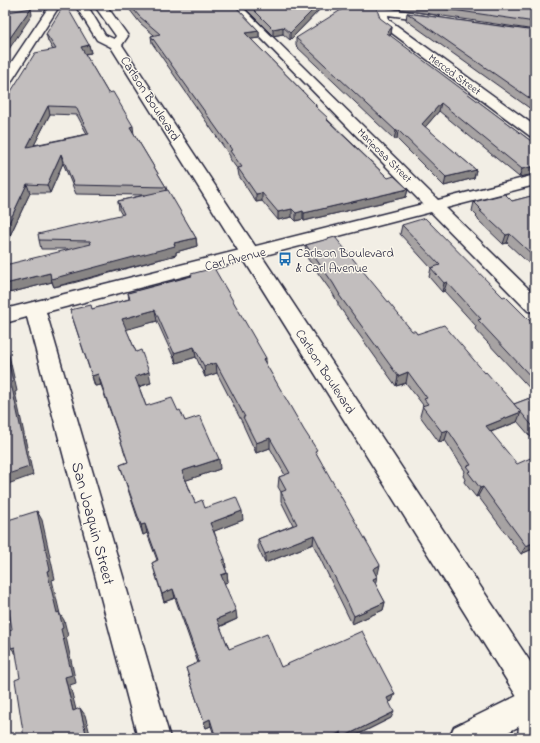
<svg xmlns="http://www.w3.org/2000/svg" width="540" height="743" font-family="'Indie Flower',sans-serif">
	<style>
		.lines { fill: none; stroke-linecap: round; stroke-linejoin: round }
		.street-casing { stroke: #22223b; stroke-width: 3 }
		.secondary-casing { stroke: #22223b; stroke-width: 3 }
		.street { fill: #fbf7ec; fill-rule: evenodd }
		.secondary { fill: #fbf7ec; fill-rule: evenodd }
		.wall { fill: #a7a3a3; stroke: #22223b; fill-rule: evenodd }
		.shaded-wall { fill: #888585; stroke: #22223b }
		.building { fill: #c2bebe; stroke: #22223b; fill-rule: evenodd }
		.labels { text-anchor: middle; stroke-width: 3; stroke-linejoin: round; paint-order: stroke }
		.far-street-label { font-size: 11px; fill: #22223b; stroke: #fbf7ec }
		.street-label { font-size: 13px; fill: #22223b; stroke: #fbf7ec }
		.poi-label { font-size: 13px; fill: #22223b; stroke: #fbf7ec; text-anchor: start }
		.near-street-label { font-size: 16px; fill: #22223b; stroke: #fbf7ec }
	</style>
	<rect width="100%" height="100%" fill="#f2eee5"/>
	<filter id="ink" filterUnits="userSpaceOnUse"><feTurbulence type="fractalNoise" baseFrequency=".025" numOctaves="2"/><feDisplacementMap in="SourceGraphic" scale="8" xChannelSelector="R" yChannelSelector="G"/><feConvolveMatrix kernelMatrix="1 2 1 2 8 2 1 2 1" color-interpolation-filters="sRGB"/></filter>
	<g filter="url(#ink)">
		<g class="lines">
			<g class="street-casing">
				<g id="street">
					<polygon points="50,5 60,5 11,82 10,85 5,86 5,72"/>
					<polygon points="229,5 240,5 438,200 535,175 535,185 446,208 535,295 535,312 528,311 431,212 46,312 170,738 138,738 27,317 5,323 5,309 423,204"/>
					<polygon points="339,5 366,5 438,16 440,18 434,21 388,15 389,20 535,126 535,137 530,136 380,24 377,16 377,13 344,8"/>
					<polygon points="535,687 535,718 497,738 449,738 454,727"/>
				</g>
			</g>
			<g class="secondary-casing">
				<polygon id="secondary" points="75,5 87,5 105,35 114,39 116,36 94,5 106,5 126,33 128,36 122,45 535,669 535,738 518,738 519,725 524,714 530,711 524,708 111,47 97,40"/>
			</g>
			<use href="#street" class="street"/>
			<use href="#secondary" class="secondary"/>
		</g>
		<g class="wall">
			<polygon points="126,5 234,5 259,31 259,38 251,39 316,105 316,107 328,120 388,178 408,189 406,197 312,219 304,221 303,219 296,221 292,217 278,220 262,201 256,202 239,176 238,170 230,159 230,156 152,43 151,36 154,35 140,23"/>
			<polygon points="242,5 324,5 290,40 283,34 273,36"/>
			<polygon points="371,5 535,5 535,30"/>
			<polygon points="407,13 535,31 535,112 406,20"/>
			<polygon points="392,27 391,34 390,36 535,144 519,177 439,111 425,127 476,170 474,178 444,186 397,139 394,139 296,46 296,38"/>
			<path d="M46 34 89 45 91 53 85 54 108 93 134 134 166 187 167 190 196 238 197 246 176 252V255L73 283 54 287 52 282 5 294 68 249H41L39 240 122 215 119 210 118 201 144 195 76 194 63 163 50 193H30L5 246 53 50 48 41ZM50 114 77 115 87 134 34 145Z"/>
			<polygon points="534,179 535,179 535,190 532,187"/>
			<polygon points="535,195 535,269 507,243 503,244 478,220 478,219 476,217 477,216 472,211 474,202 512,201"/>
			<polygon points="402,225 503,297 535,326 535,394 475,329 476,326 444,291 442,292 429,277 431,268 400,234"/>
			<polygon points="306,245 412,331 417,334 485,373 514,404 535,396 535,442 517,421 517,422 491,432 535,548 521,554 478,496 476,497 464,482 465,479 463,476 465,471 445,440 439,442 420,416 423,405 406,383 396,386 338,305 338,303 333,294 305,255"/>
			<polygon points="191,274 266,365 317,455 378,574 376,575 375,584 385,602 383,610 352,624 313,544 265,563 258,548 258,539 293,525 281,501 281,492 278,487 279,477 285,475 270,448 256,453 244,427 243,424 217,373 205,377 196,357 176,363 157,321 126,329 136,352 151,383 139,387 146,406 178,411 220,469 186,480 195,503 205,508 243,520 214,531 226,568 225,568 227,573 228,582 224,583 237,619 220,627 229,649 281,667 392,701 389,702 391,718 351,738 215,738 211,726 206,728 186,668 198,663 175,598 164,602 152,563 157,560 147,533 143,535 120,465 128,462 101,385 95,386 70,310 92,309 129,299 128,293 191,276"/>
		</g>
		<g class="shaded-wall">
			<polygon points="318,5 324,5 290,40 290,33"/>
			<polygon points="31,8 32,15 5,55 5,45"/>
			<polygon points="283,27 283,34 273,36 273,29"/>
			<polygon points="392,27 391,34 386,41 387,33"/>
			<polygon points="259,31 259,38 245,40 245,33"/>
			<polygon points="89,45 91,53 83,54 81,47"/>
			<polygon points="441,103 439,111 421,132 422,124"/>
			<polygon points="48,106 50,114 29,155 27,147"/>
			<polygon points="133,126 134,135 130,127"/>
			<polygon points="398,130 397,139 394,139 396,131"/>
			<polygon points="61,154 63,163 50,193 47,185"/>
			<polygon points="535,166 535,174 519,177 522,169"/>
			<polygon points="476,170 474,178 444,186 446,177"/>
			<polygon points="27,184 30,193 5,246 5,231"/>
			<polygon points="408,189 406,197 312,219 304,221 304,213"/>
			<polygon points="262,193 262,201 256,202 256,194"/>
			<polygon points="292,209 292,217 278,220 278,212"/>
			<polygon points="303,211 303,219 296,221 296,213"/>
			<polygon points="510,234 507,243 503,244 506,235"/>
			<polygon points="196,238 197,246 176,252 176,255 54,287 51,279 174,243"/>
			<polygon points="50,273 52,282 5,294 5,284"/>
			<polygon points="447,282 444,291 442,292 444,283"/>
			<polygon points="155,310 157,321 125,330 122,319"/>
			<polygon points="5,337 17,391 15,392 33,475 5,485 5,475 11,383 5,345"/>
			<polygon points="194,347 196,357 176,363 174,353"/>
			<polygon points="266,358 266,368 263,359"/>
			<polygon points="216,363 217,373 205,377 204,366"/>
			<polygon points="149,372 151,383 137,387 135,377"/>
			<polygon points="408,372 406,383 396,386 398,376"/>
			<polygon points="98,374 101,385 95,386 92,376"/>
			<polygon points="521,412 517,422 482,435 486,426"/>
			<polygon points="448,430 445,440 439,442 442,432"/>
			<polygon points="270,438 270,448 256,453 256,443"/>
			<polygon points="219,459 220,469 184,481 182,471"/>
			<polygon points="483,487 478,496 476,497 480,488"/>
			<polygon points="37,511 42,520 55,579 52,580 60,614 64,620 68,636 66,637 76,683 70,685 78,718 73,711 65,677"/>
			<polygon points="242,511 243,520 212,532 210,523"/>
			<polygon points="145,524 147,533 143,535 141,525"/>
			<polygon points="314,535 313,544 265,563 265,554"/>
			<polygon points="535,542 535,548 521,554 526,546"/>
			<polygon points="225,559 226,568 223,569 222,560"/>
			<polygon points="380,565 378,574 371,578 373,569"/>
			<polygon points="227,573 228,582 222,584 221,575"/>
			<polygon points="377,577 375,585 373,579"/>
			<polygon points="5,587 11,595 5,597"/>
			<polygon points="173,589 175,598 164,602 162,594"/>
			<polygon points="385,602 383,610 352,624 354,616"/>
			<polygon points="236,611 237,619 218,627 217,619"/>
			<polygon points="15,647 18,656 11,648"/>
			<polygon points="395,694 392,701 384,704 387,698"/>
			<polygon points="80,708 85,715 91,738 87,738"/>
			<polygon points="394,712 391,718 351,738 343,738 343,737"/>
			<polygon points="210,719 211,726 206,728 204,722"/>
			<polygon points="341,732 339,738 329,738"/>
		</g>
		<g class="building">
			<path d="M64 5H66L89 45 81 47 91 64 108 93 113 92 133 126 130 127 166 187 74 185 61 154 47 185 27 184 5 231V101L35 53 56 49 46 34ZM48 106 76 107 89 134 27 147Z"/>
			<polygon points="130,5 234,5 259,31 245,33 316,105 315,106 328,118 326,119 369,160 388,178 394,176 408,189 313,211 304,213 303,211 296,213 292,209 278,212 262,193 256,194 238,168 242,167 230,151 232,150 151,36 160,34 139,16"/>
			<polygon points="249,5 318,5 290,33 283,27 273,29"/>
			<polygon points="349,5 363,5 376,7 380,18 392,27 387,33 535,144 535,166 522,169 441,103 422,124 476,170 446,177 398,130 396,131 296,38"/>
			<polygon points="419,5 535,5 535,22"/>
			<polygon points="31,8 5,45 5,15 7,15 9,12"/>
			<polygon points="407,13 535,31 535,102"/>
			<polygon points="168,190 196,238 174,243 175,246 70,274 51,279 50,273 5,284 5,265 91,244 90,241 39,240 38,234 124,214 118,201"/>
			<polygon points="505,194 512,201 535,195 535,257 510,234 506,235 480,211 482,211 479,208 480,208 474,202"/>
			<polygon points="425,218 503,297 505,296 535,326 535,381 478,320 481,319 447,282 444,283 431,268 440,265 402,225"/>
			<polygon points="335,237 412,331 415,331 417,334 444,325 485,373 486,372 521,412 486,426 517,464 535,456 535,542 526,546 483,487 480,488 468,472 471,471 467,466 471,465 448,430 442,432 422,406 428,404 424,399 427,398 408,372 398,376 339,295 340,295 333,283 306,245"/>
			<polygon points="214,268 266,358 263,359 304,430 317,450 315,451 380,565 373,569 377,577 373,579 385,602 354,616 314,535 265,554 258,539 297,524 281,492 286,490 279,477 290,473 270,438 256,443 243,417 245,417 216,363 204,366 194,347 174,353 155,310 122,319 136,352 141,350 149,372 135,377 146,406 172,398 178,411 180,410 185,421 200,416 219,459 182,471 195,503 202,500 205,508 236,497 242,511 210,523 225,559 222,560 227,573 221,575 236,611 217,619 229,649 267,634 281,667 362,631 395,694 387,698 394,712 343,737 341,732 329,738 216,738 210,719 204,722 186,668 199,662 173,589 162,594 152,563 158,560 145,524 141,525 120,465 128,462 98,374 92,376 70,310 91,305 92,309 130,299 128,293 192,276 191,274"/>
			<polygon points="5,345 13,382 11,383 29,467 5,475"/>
			<polygon points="535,396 535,429 514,404"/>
			<polygon points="37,511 50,570 47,571 57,613 59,612 63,628 61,629 72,675 65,677 73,711 80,708 87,738 24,738 15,680 20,678 15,647 11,648 8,631 12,629 5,588 5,521"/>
		</g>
	</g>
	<defs>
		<g id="bus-bare" transform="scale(1.08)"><path d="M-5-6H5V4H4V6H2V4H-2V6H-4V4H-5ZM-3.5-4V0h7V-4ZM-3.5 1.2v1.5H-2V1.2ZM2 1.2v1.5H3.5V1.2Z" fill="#1f6fb2" stroke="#fbf7ec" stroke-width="2.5" paint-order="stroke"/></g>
	</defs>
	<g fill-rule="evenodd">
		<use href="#bus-bare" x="285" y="259"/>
	</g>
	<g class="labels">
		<g class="far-street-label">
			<text transform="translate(455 74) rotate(36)" y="4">Merced Street</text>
			<text transform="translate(385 155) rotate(45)" y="4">Mariposa Street</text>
		</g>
		<g class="street-label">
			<text transform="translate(151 98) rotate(57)" y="5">Carlson Boulevard</text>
			<text transform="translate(235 258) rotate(-14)" y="5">Carl Avenue</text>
			<text transform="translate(326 371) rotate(57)" y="5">Carlson Boulevard</text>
		</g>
		<g class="poi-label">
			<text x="296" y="257">Carlson Boulevard<tspan x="296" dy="15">&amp; Carl Avenue</tspan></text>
		</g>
		<g class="near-street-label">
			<text transform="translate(94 523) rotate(75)" y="6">San Joaquin Street</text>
		</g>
	</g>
	<rect width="540" height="743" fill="none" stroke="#fbf7ec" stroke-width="20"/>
	<rect x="10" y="10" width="520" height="723" fill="none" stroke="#22223b" stroke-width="1.5" filter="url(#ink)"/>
</svg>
